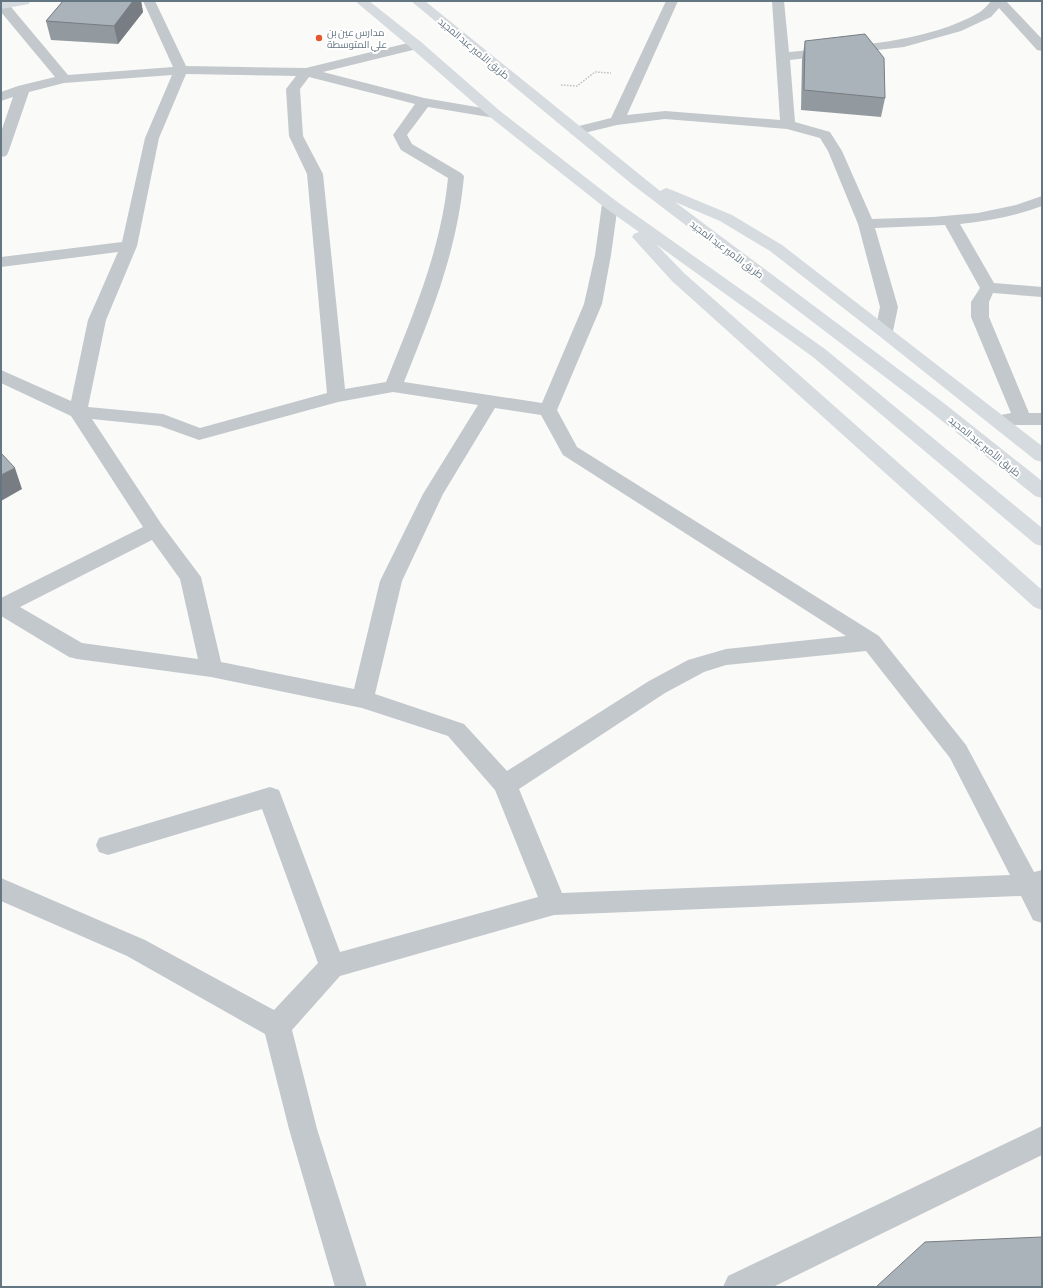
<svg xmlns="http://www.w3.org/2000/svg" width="1043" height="1288" font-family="'Asap Condensed',Cairo,sans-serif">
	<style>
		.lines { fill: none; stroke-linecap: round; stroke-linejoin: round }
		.path { stroke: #bbbfc2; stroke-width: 1.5; stroke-dasharray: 1.5 1.5; stroke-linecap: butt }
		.minor { fill: #c3c8cc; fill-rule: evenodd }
		.major { fill: #d6dbdf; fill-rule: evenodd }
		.wall { fill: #929a9f }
		.shaded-wall { fill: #777d82 }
		.building { fill: #aab3b9; stroke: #777d82 }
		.poi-dot { fill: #e4572e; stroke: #fff; stroke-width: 1.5 }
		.labels { text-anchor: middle; stroke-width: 4; stroke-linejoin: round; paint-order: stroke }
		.far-poi-label { font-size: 10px; fill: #657683; stroke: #fff; text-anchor: start }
		.far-street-label { font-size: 10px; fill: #657683; stroke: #fff }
	</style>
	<rect width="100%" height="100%" fill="#fafaf8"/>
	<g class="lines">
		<polyline class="path" points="561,85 577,86 595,72 611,73"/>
		<g class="minor">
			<path d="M1 1H6L68 75 173 67 143 1H155L186 66 306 68 416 41 421 42 423 45 421 48 323 72 424 98 500 111 502 114 500 117 495 118 428 107 407 135 412 144 461 173 464 176C457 252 432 312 404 382L542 403 584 304 595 255 602 204 604 201 610 199 616 201 618 204 611 255 602 304 557 410 577 447 879 636 966 745 1034 872 1042 870V923L1033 920 1021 896 554 915 340 976 292 1030 317 1129 367 1287H335L289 1129 265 1034 127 956 1 901V878L145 940 274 1010 318 963 262 809 108 855 99 852 96 845 99 838 270 787 279 790 340 952 538 897 495 790 448 736 362 708 211 677 77 659 69 657 1 616V598L143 527 71 416 1 383V370L71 401 88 320 118 252 1 267V257L122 242 145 138 172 75 64 83 29 92 8 153 6 156 1 157V132L13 97 1 101V92L18 86 55 77 1 12ZM186 74 296 76 286 89 289 136 307 174 327 393 200 428 163 414 88 407 106 320 137 246 159 138ZM309 77 415 104 393 135 401 150 448 178C441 250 413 315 386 382L345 389 323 174 303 136 300 89ZM393 392 478 405 423 494 380 581 354 689 221 662 201 577 162 525 92 419 160 426 199 440 338 402ZM495 408 541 415 563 455 846 636 726 649 688 660 649 681 507 771 464 724 375 694 402 581 443 494ZM152 540 180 579 198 659 82 643 20 607ZM866 651 950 758 1010 875 562 893 519 789 665 693 704 672 726 665Z"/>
			<path d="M666 1H678L627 115 665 111 780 120 772 1H784L789 52C849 46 928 43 980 12 984 9 988 5 991 1H1006L1042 39V51L1037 50 999 8 991 17 961 31 904 47 790 60 795 122 830 132 842 151 872 219 933 217 978 213 1016 205 1042 196V206C1015 216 988 221 960 224L994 283 1042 287V297L993 293 989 302V317L1029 413H1042V425H1008L1001 423 999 419 1001 415 1011 413 971 317V302L980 288 945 225 875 228 898 307 893 331 890 335 884 336 878 335 875 331 880 307 858 224 828 151 820 138 787 129 665 119 617 125 576 135 571 134 569 131 571 128 611 118Z"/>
			<polygon points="1042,1126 1042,1155 773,1287 723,1287 728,1276"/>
		</g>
		<g class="major">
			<polygon points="1,1 30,1 29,4 1,9"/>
			<polygon points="355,1 369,1 421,42 500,111 616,201 825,349 1042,528 1042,546 1035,544 813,357 656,244 684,273 1042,590 1042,610 1034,607 672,281 632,237 634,234 639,232 604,207 490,117 411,48"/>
			<polygon points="411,1 425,1 660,191 666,188 672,190 732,215 782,245 1042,446 1042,462 1035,460 878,335 770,251 720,221 675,202 945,404 1042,481 1042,498 1035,496 931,412 633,185"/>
		</g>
	</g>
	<g class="wall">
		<polygon points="63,1 141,1 143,12 118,44 51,40 46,21"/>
		<polygon points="805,41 885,98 881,117 801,110 802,60"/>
	</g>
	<g class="shaded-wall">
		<polygon points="133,1 141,1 143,12 118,44 114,26"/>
		<polygon points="15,468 22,489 1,501 1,475"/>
	</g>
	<g class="building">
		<polygon points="63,1 133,1 114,26 46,21"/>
		<polygon points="865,34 884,58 885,98 804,90 805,41"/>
		<polygon points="1,453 15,468 1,475"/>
		<polygon points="1042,1237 1042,1287 876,1287 925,1242"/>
	</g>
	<circle class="poi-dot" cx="319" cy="38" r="4"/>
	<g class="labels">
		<g class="far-poi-label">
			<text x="327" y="36">مدارس عين بن<tspan x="327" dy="12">علي المتوسطة</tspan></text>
		</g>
		<g class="far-street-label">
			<text transform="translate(474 48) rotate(40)" y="4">طريق الأمير عبد المجيد</text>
			<text transform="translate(727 249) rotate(37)" y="4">طريق الأمير عبد المجيد</text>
			<text transform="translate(985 446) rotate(39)" y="4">طريق الأمير عبد المجيد</text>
		</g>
	</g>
	<rect width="1043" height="1288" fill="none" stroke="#657683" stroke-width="4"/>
</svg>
